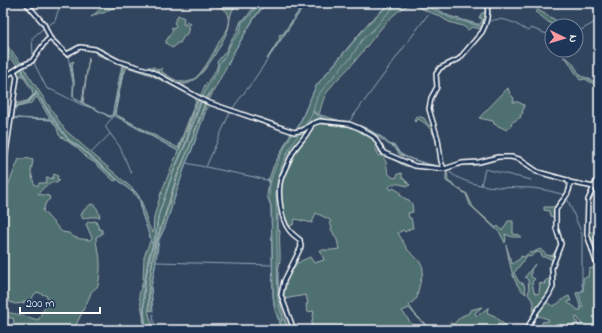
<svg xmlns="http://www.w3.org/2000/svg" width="602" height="333" font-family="'Indie Flower',sans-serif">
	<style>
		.green { fill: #4f6f6f; stroke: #a7b7b7; fill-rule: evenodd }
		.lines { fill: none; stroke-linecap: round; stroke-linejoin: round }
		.stream { stroke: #8ea8b7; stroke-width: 1 }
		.street-casing { stroke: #fff; stroke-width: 6 }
		.street { stroke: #1d3557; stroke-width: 3 }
	</style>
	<rect width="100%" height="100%" fill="#32455e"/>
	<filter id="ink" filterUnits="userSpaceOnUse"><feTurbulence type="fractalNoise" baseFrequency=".025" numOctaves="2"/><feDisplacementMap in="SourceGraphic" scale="8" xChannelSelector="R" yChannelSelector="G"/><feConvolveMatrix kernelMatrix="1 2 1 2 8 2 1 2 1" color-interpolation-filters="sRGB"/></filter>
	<g filter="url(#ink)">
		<g class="green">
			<polygon points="104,3 116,3 116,7 108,10 104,13 99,13 91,17 100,9 103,8 102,7"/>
			<path d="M204 3H236C235 7 232 10 231 14 229 20 230 26 227 32 221 45 200 85 184 84 171 84 159 74 148 69V67H153L159 70 162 68V72C169 76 177 83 187 82 200 81 215 50 220 40 224 34 228 30 229 24 230 20 229 15 227 12 223 6 210 5 204 3Z"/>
			<polygon points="256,3 265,3 254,18 235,50 209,100 211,102 207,100 212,89 206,99 205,99 180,86 185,86 185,88 197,95 201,95 205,85 216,70 218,64 217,62 226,51 230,42 236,34 241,21 247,17"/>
			<polygon points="304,3 306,3 267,59 280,38 279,35 283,34"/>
			<path d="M390 3H421L431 8 434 7 449 16 477 24H480L482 21V18H479L481 14 487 10V7L484 3H485C489 10 485 19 484 26L481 28 483 30 480 33 481 29 472 27 468 30 463 26 449 22 439 16 411 4C389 12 370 44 355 61 346 72 335 80 328 91 323 98 321 107 319 115L313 111V112L319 116 323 120 315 121 301 131 311 125 310 130 312 124C327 117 361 126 373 137 378 142 379 150 385 154 401 165 425 169 444 170L442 171 436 170 405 166 396 161 383 156 379 152 377 146 375 147 379 156 380 155C388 161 386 165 388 173L392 177 396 178 398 174 402 173V177L410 185 408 186C401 185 394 181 389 187L391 190 393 188 400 192V195L406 199 409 200 412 204 413 212 408 213 409 218H411L413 228H411L405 232 403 230 398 233C401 238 404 244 408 250 412 255 423 261 423 270 422 278 418 288 417 298L409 305 415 314 431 330 428 329 409 308 402 311 416 330H311L312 322 314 311 307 312 306 304H308L306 295 284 299V303C280 291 285 280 290 269L293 270 297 262 299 263 301 261 310 257 314 263 324 260 320 250H332L339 249 337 240 331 229 332 227 329 223 331 221 330 220 316 213 312 223 295 219 293 225H291L289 228 282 208 281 180 295 151 309 130 294 149 281 178 280 200 282 213 278 214V229L280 231C279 239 280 246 280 253 281 260 278 268 278 275 278 299 281 308 289 330H283L279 321H282L281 318 279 320 275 310 273 295 271 206 267 196 269 181H271L267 179H269L273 167 292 131 296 133 299 131H294L298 127 316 86 370 21Z"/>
			<path d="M538 10 564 25 563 26C548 26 547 19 535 12Z"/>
			<polygon points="178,15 184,18 183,24 185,25 187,21 190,24 187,26 189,28 186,36 184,36 180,43 177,43 174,47 172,48 166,43 166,41 173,30 171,28 173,27 174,28 176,25 174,23"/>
			<path d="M3 41 23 65H21L19 63 21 66 18 67C14 60 9 59 3 53Z"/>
			<path d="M96 51 124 63 116 103 125 64 151 71 198 99 179 150 199 99 201 100 190 127 186 142 173 172 158 217 156 233 148 259 143 292 144 319 147 330H144L143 315 139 295 143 281 144 257 151 239C148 231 145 223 142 214 139 203 143 200 132 191H135C146 203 143 220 153 233L154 217 161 193 163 194 161 193 178 151 114 114 111 117C107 116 104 113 99 111 90 106 81 104 73 97L74 83 70 63 74 61 72 65 74 81 73 97 78 101 82 102 89 57 83 103 109 116H112L122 65 98 55 96 54ZM127 67 151 75 196 98 195 103 178 148 115 114 122 79Z"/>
			<path d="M563 57C574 59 575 70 582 77H585L599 84V87L585 79 580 80 567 59Z"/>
			<path d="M24 66 27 73 65 130 134 190 131 191 81 148 68 139 40 98 53 120 13 118 50 119 37 97 30 104 14 108V107C24 105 29 103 36 95H39L35 90 36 93C28 101 26 104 14 106V104L27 101 33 95 32 90 22 75 17 78 16 71 21 67 23 74 27 79 24 74 22 67Z"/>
			<polygon points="508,88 510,94 514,98 513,102 518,102 524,105 524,109 522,111 523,113 520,115 521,117 511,123 512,125 507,130 494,124 493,121 479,118"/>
			<path d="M202 100 205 102 189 148 177 175 165 214 155 243 148 291 149 314 154 330H147C139 298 148 265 156 234 158 226 157 218 160 210 165 198 168 185 173 173 183 149 194 123 202 100Z"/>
			<polygon points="206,103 230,111 210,105 207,109 205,109 206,110 191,152 186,163 165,227 158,240 155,267 151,287 152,311 149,310 149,283 156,243 166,214 178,175 189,148"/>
			<path d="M320 115 366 128 383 138 389 144 395 146C397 149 398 152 401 154 408 160 430 164 440 167L441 163 440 162C438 145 435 127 418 119L415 122 414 121 416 116 424 118 429 126 432 125 437 140 443 168 419 166 422 163 421 162 400 155 394 147 388 144 376 135 374 137 359 128 324 120 323 119 343 122 323 119Z"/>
			<polygon points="52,121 54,121 68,140 81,149 117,180 114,181 95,163 87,158 77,148 59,135 57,128"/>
			<path d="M499 157H509L518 159 540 174 564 180 570 184C570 196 558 200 555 210 552 224 560 233 560 244 560 252 553 259 552 267 551 273 554 279 553 286 552 294 537 312 532 319L534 303 528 294 529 291 528 280 525 277 535 264 531 270V277L535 279 532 282 534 292 536 294 539 293 540 285 538 283 545 284V283L544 282 548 279 551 280 549 266 552 261 551 259 546 257H542L541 253 537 252 530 257 527 256 514 273 519 282 524 284 526 294C511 284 510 261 506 245L512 264 521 258V256L524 257 530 252 532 253 540 249 547 255 552 256C556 250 555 252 558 245H559C560 239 555 225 554 217L550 216 549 211 544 210V207H554C559 200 568 196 569 186 565 180 541 174 534 174 532 169 529 168 526 165 507 151 495 162 476 165 471 166 466 164 461 165 456 166 451 169 447 170L448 181 467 194 473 207 496 228 498 226 502 231 508 221H513V234L520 235 521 237H512L505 234 506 239 505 243 500 233 470 205 466 194 446 181V169L463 163 483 162Z"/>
			<path d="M26 158 33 160 31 172 34 184 38 186 39 183H46L47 177 52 179 54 174 58 176 57 179 60 180 57 183C49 181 43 188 38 194L49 196 50 199 46 202 43 211 62 232 69 233C73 239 83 239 90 240L92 238 86 224 88 222 96 221 99 229 102 230V234L96 237C96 243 97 248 99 253 101 263 100 276 98 286L91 292 90 296 75 327 77 330H5L14 322 13 318H9L7 313C13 312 31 318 38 320L49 300 47 298V296L37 292 33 296 32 302H28V300L24 301V303L15 304 3 299V191L9 183 19 159H25Z"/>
			<path d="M91 204C98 206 98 211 100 217H89L83 219 81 215 84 210Z"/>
			<polygon points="595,220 596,225 599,225 599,252 588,232 594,232"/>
			<path d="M596 267 599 268V330H586L584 327 583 328 584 330H582L581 323 577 317 575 318 581 330 577 323 573 326 571 324 566 327 562 325 560 329 549 327 548 329 542 327V322L549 321 548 319 538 316 534 319 539 309 546 300V302L553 306C560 304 562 298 569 296L571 301H568V303L572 305 578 310H581V309L576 293 583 291V278L588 277 589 269Z"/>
			<polygon points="482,307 475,313 477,316 489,307 487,311 488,313 495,316 510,330 447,330 450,323 454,324 460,317 469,313 470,310"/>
		</g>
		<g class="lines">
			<g class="stream">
				<polyline points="418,3 443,14 450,18 483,27"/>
				<polyline points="480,18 481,14 486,11"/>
				<path d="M487 22C504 15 514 23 528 31L531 28 552 36"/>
				<polyline points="47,26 55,21 58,11 62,3"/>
				<polyline points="576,34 581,30 599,20"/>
				<polyline points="3,46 20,65"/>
				<polyline points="68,56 73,83 73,97 82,103"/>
				<polyline points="33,57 32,38 44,28"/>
				<polyline points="34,60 35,65 47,89 52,90 80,104 98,110 109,117 115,116 178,151"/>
				<polyline points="228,65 235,50 254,19 266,3"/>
				<polyline points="22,67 23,74 68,139 81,148 138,197 141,204 142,213 152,244"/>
				<polyline points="15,106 27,103 37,93"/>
				<polyline points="3,108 11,106"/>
				<polyline points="205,109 206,110 191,152 186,163 205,167"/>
				<polyline points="232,109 253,81 306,3"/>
				<polyline points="230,112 206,167 254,177 270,181"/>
				<polyline points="114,114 124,65"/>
				<polyline points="3,118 10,118"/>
				<polyline points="13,118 54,120"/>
				<polyline points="112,118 106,125 106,128 120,147 131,173"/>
				<polyline points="309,121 312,121 318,118 340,122"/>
				<polyline points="349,122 429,13"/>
				<path d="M351 123 366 128 383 138 389 144 395 146C397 148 398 152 401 154 406 158 430 165 437 166"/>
				<polyline points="303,128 312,115 317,97 322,90 345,63 350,59 362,40 375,28 386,15 398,3"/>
				<polyline points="294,130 298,127 316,86 372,20 391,3"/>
				<polyline points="92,152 110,134"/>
				<path d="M447 170C469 190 504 187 532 188 543 189 554 192 565 195"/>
				<polyline points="481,185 485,169 531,180"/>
				<path d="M270 197C265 182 285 147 292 134"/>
				<polyline points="567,198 582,234 582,284 583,289 579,294 583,308"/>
				<polyline points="269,199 271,206 273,295 274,306 278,319"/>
				<polyline points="156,262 271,265"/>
				<polyline points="153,311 151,287 155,267 159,240 165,227 186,163"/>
				<polyline points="153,314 154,323 158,330"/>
				<polyline points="280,322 282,330"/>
				<polyline points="147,330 145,319 143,292 149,259 156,233 158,217 173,173 187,142 191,127 208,85 217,72 219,64 225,56 231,43 240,33 242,22 250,16 258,3"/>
				<path d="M288 330 281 313 278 302 276 194C277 172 287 150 300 132"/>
			</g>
			<g class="street-casing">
				<g id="street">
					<path d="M26 3 44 24 50 38 67 54 80 47 95 49 118 61 151 71 207 102 294 132 303 130 312 124 320 121 349 124 359 128 374 137 384 153 415 166 444 169 462 163 479 162 498 157H511L519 159 538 172 567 180 570 184C570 196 561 200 556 210V228L561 244 552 268 553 287 549 295 537 311 526 330"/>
					<polyline points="3,78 21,66 32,61 46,41 50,38"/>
					<path d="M444 169 441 161 438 139 429 109 431 98 437 87 436 74 440 68 459 59 482 32C486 25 490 11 486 3"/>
					<polyline points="3,173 17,77 14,71"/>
					<polyline points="569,182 599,188"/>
					<polyline points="596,262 587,234 588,200 599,175"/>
					<path d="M294 330 281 295 284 281 301 247 300 240C296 237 292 234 289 230 281 220 277 192 281 179 283 173 292 154 295 149 301 140 309 134 312 124"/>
				</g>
			</g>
			<use href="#street" class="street"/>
		</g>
	</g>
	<rect width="602" height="333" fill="none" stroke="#1d3557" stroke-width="16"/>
	<rect x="8" y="8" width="586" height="317" fill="none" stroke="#fff" stroke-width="1.5" filter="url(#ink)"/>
	<g transform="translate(564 38) rotate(95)"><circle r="19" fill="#1d3557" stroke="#77869a"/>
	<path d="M0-3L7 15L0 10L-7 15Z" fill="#ff9aa2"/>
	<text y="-6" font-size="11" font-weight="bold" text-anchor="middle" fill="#ffffff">N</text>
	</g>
	<path d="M20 307v6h80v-6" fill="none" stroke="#ffffff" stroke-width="2"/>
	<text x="26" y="307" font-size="12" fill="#ffffff" stroke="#1d3557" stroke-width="3" paint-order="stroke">200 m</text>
</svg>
